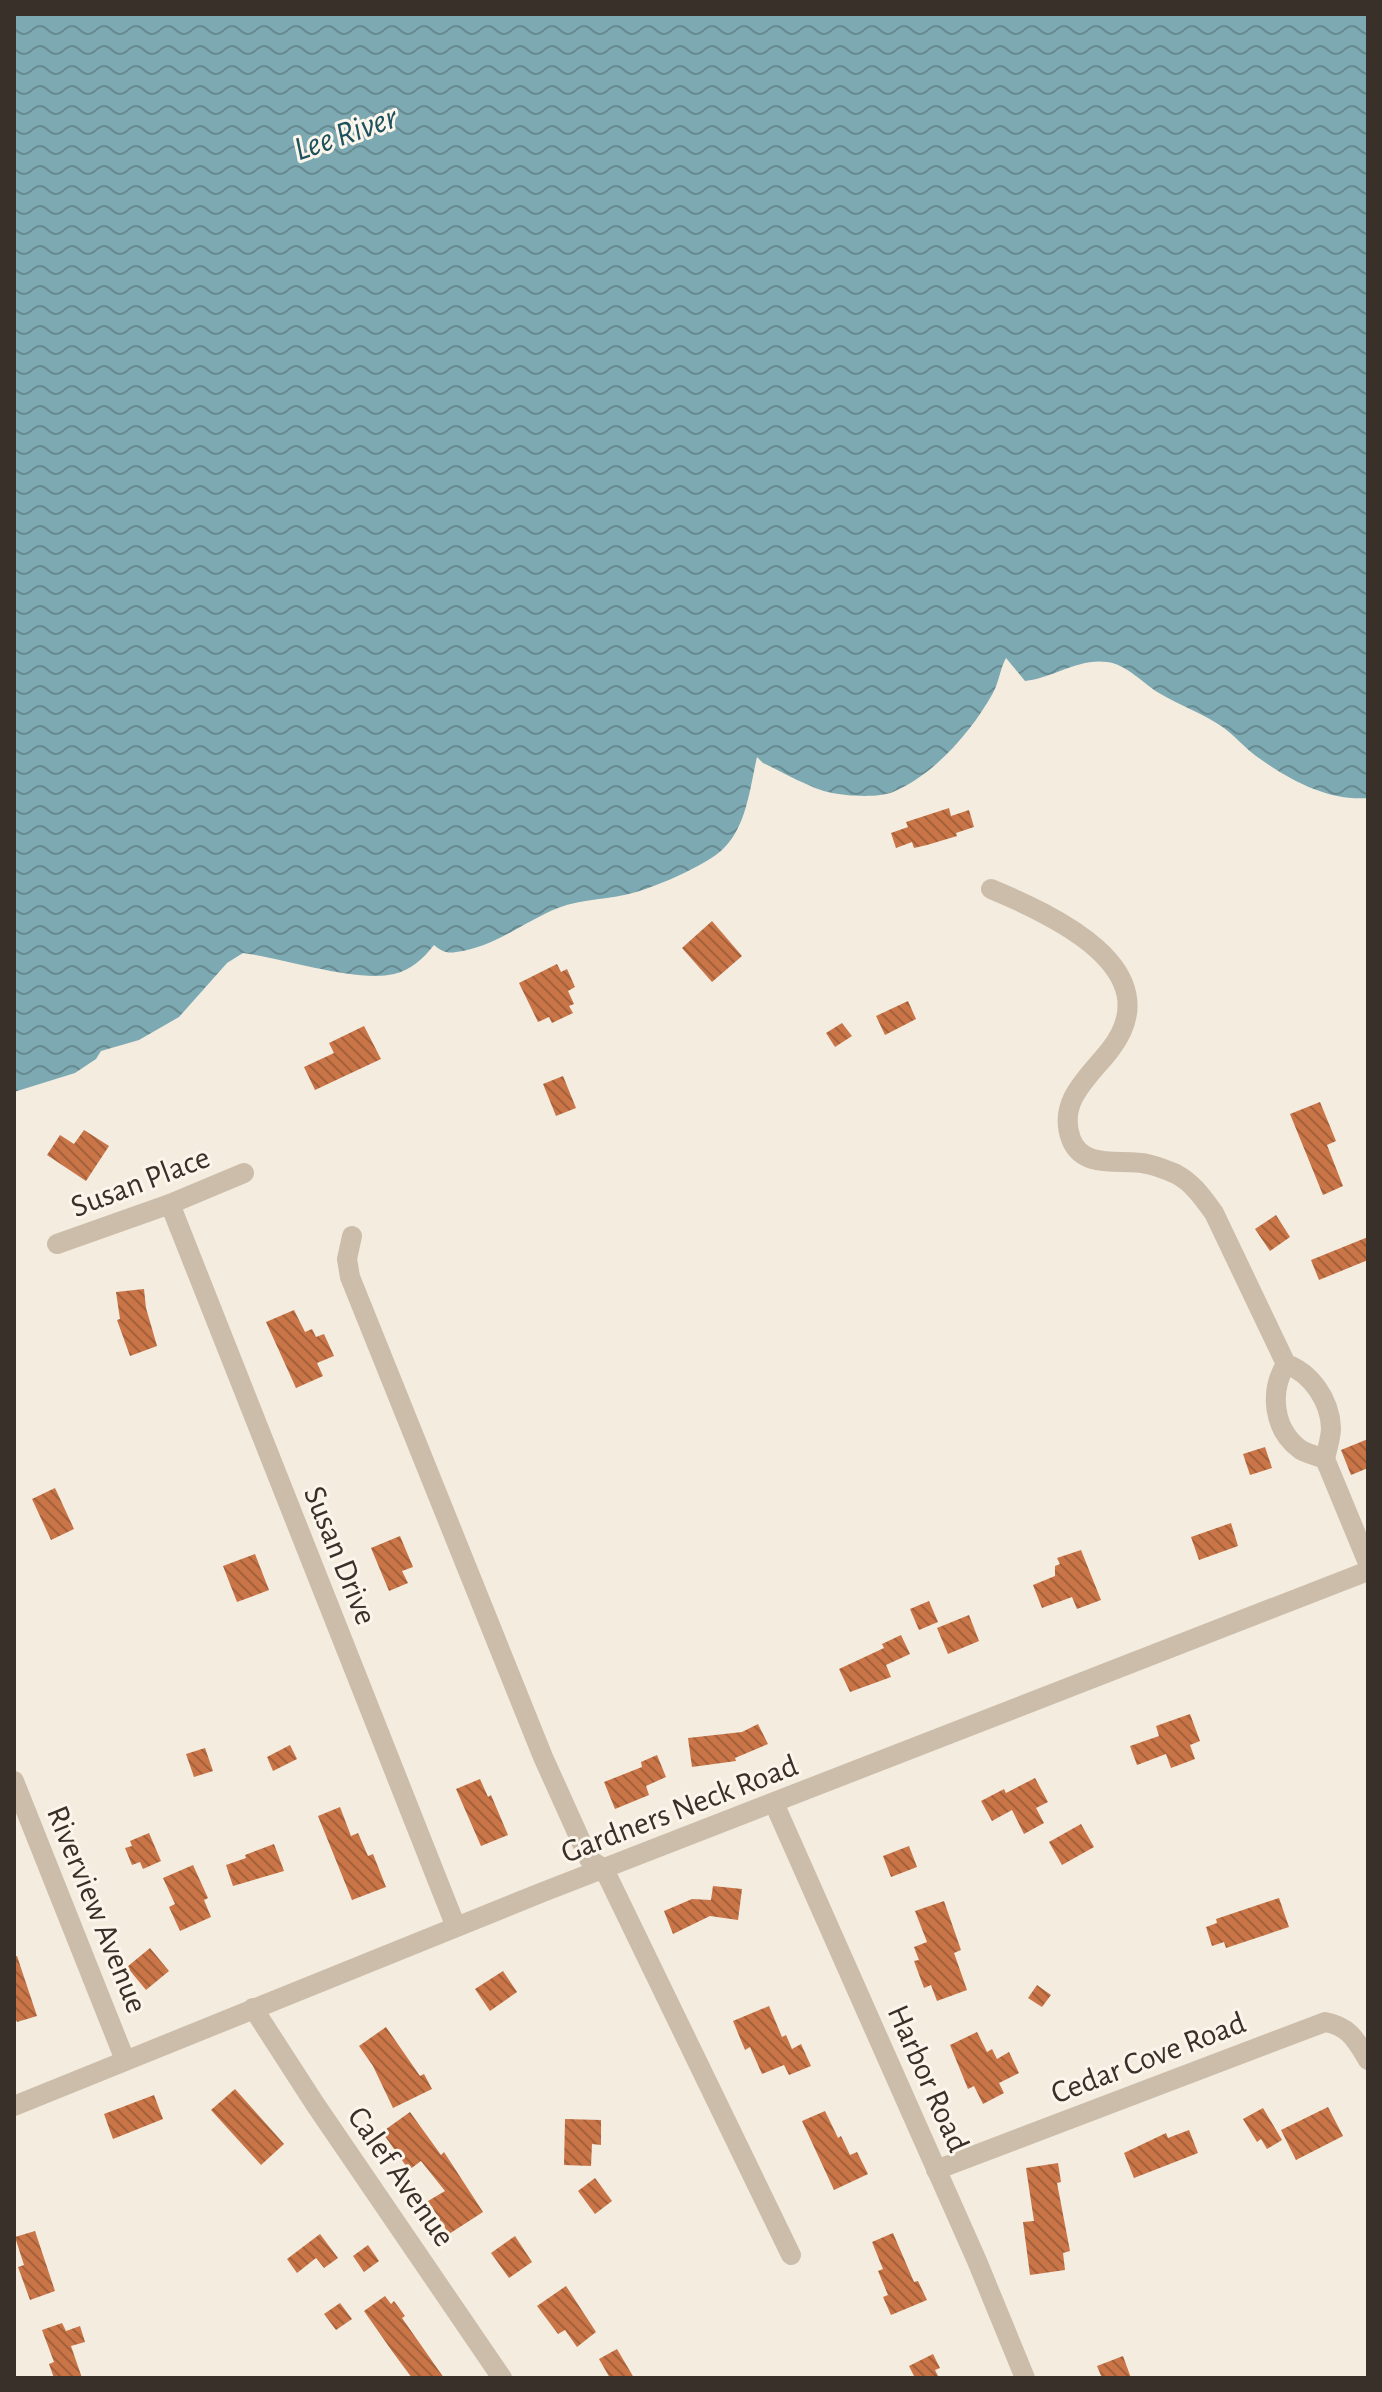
<svg xmlns="http://www.w3.org/2000/svg" width="1382" height="2392" font-family="'Alegreya Sans',sans-serif">
	<style>
		.water { fill: url(#water-waves) }
		.building { fill: url(#building-back-hatch) }
		.lines { fill: none; stroke-linecap: round; stroke-linejoin: round }
		.minor { stroke: #ccbdaa; stroke-width: 20 }
		.labels { text-anchor: middle; stroke-width: 6; stroke-linejoin: round; paint-order: stroke }
		.street-label { font-size: 32px; fill: #39302a; stroke: #fbf5eb }
		.water-label { font-size: 34px; font-style: italic; fill: #1d515d; stroke: #fbf5eb }
	</style>
	<defs>
		<pattern id="water-waves" width="16" height="10" patternUnits="userSpaceOnUse" patternTransform="scale(2)"><rect width="16" height="10" fill="#7da9b2"/><path d="M0 5q4-4 8 0t8 0" fill="none" stroke="#678a91"/></pattern>
		<pattern id="building-back-hatch" width="6" height="6" patternUnits="userSpaceOnUse" patternTransform="scale(2)"><rect width="6" height="6" fill="#c97547"/><path d="M-1 5l2 2M0 0l6 6M5-1l2 2" fill="none" stroke="#a4603b"/></pattern>
	</defs>
	<rect width="100%" height="100%" fill="#f3ecdf"/>
	<path class="water" d="M14 14H1368V798C1327 801 1288 779 1256 756 1244 747 1235 736 1224 728 1203 713 1180 706 1159 693 1144 684 1126 664 1107 662 1078 658 1053 678 1025 681L1006 658C1000 669 999 682 993 693 972 731 934 775 893 792 878 798 847 796 832 793 811 789 783 772 763 763L757 757C750 787 747 825 724 848 709 864 658 886 636 892 611 900 583 898 558 908 525 921 493 948 456 952 447 954 441 951 434 945 423 959 411 970 394 974 357 983 284 958 243 953L227 963 179 1017 139 1040 101 1051 96 1059 75 1073 14 1092Z"/>
	<g class="building">
		<polygon points="949,808 951,816 969,810 974,827 956,833 957,836 927,845 914,848 912,842 896,848 891,833 908,827 906,822"/>
		<polygon points="712,921 742,956 712,982 682,948"/>
		<polygon points="557,964 561,972 567,969 575,987 568,991 574,1004 569,1006 573,1013 552,1023 549,1017 538,1022 519,983"/>
		<polygon points="908,1001 916,1019 885,1035 876,1016"/>
		<polygon points="842,1023 852,1036 835,1047 826,1033"/>
		<polygon points="364,1026 381,1059 315,1090 304,1067 334,1053 329,1043"/>
		<polygon points="563,1076 576,1108 556,1116 543,1084"/>
		<polygon points="1320,1102 1336,1141 1327,1145 1343,1186 1323,1195 1290,1114"/>
		<polygon points="84,1130 109,1146 86,1181 47,1155 60,1135 74,1144"/>
		<polygon points="1276,1215 1290,1237 1270,1251 1255,1229"/>
		<polygon points="1368,1237 1368,1260 1319,1280 1311,1260"/>
		<polygon points="144,1289 146,1308 157,1346 130,1356 117,1320 120,1319 116,1292"/>
		<polygon points="294,1310 305,1332 312,1329 316,1337 324,1334 334,1356 317,1363 323,1376 296,1388 266,1322"/>
		<polygon points="1368,1439 1368,1468 1351,1475 1341,1450"/>
		<polygon points="1265,1447 1272,1468 1250,1475 1243,1454"/>
		<polygon points="55,1488 74,1529 51,1540 32,1499"/>
		<polygon points="1231,1523 1238,1546 1199,1560 1191,1537"/>
		<polygon points="400,1536 413,1567 402,1571 408,1583 389,1591 371,1548"/>
		<polygon points="1081,1550 1101,1600 1077,1609 1072,1597 1042,1608 1033,1585 1055,1576 1055,1566 1060,1564 1057,1558"/>
		<polygon points="255,1554 269,1590 237,1602 223,1566"/>
		<polygon points="929,1601 938,1622 919,1630 910,1609"/>
		<polygon points="969,1615 979,1641 948,1654 937,1628"/>
		<polygon points="901,1635 910,1654 886,1665 891,1677 850,1692 839,1669 884,1648 882,1644"/>
		<polygon points="1190,1714 1200,1741 1190,1745 1195,1759 1171,1768 1166,1754 1137,1765 1130,1746 1159,1736 1156,1726"/>
		<polygon points="758,1724 768,1744 735,1758 736,1761 692,1767 688,1738 742,1732"/>
		<polygon points="290,1745 297,1759 273,1771 267,1757"/>
		<polygon points="205,1748 213,1771 194,1777 186,1754"/>
		<polygon points="657,1755 666,1777 646,1786 649,1795 615,1809 604,1782 642,1767 641,1762"/>
		<polygon points="1035,1778 1048,1802 1036,1808 1044,1823 1024,1834 1012,1810 992,1821 981,1801 1004,1789 1006,1793"/>
		<polygon points="480,1779 488,1797 491,1795 508,1835 481,1846 456,1789"/>
		<polygon points="340,1807 351,1836 358,1833 368,1856 373,1854 386,1887 352,1900 318,1816"/>
		<polygon points="1081,1824 1094,1847 1062,1865 1049,1842"/>
		<polygon points="149,1833 161,1861 143,1869 140,1862 132,1865 125,1848 132,1846 130,1841"/>
		<polygon points="274,1844 284,1871 233,1886 226,1865 246,1858 245,1855"/>
		<polygon points="909,1846 917,1867 891,1877 883,1856"/>
		<polygon points="193,1865 208,1898 204,1900 211,1917 180,1931 169,1907 175,1904 163,1878"/>
		<polygon points="713,1886 742,1889 738,1920 710,1916 673,1934 664,1911 692,1899 711,1900"/>
		<polygon points="1279,1898 1289,1927 1226,1948 1224,1942 1212,1946 1206,1927 1217,1923 1216,1919"/>
		<polygon points="944,1901 961,1950 954,1953 967,1990 937,2001 931,1985 924,1988 914,1961 919,1960 914,1947 927,1942 915,1911"/>
		<polygon points="150,1948 169,1971 146,1990 127,1967"/>
		<polygon points="14,1956 17,1956 37,2016 17,2022 14,2014"/>
		<polygon points="503,1971 517,1992 490,2011 475,1989"/>
		<polygon points="1037,1985 1051,1995 1042,2007 1028,1998"/>
		<polygon points="769,2006 782,2037 786,2035 792,2049 801,2044 811,2066 789,2075 784,2065 762,2074 750,2047 745,2050 733,2021"/>
		<polygon points="386,2027 420,2076 424,2074 432,2089 393,2108 373,2066 359,2046"/>
		<polygon points="977,2032 987,2052 992,2049 997,2059 1009,2052 1019,2073 999,2083 1004,2093 983,2104 974,2086 968,2089 950,2045"/>
		<polygon points="235,2089 284,2144 261,2165 211,2110"/>
		<polygon points="154,2095 163,2119 113,2139 104,2114"/>
		<polygon points="1328,2107 1343,2136 1296,2160 1281,2130"/>
		<polygon points="1263,2108 1282,2140 1267,2149 1261,2139 1257,2142 1243,2119"/>
		<polygon points="825,2111 838,2138 841,2136 850,2155 857,2152 868,2174 834,2190 802,2121"/>
		<polygon points="410,2112 441,2155 444,2152 483,2212 449,2234 428,2201 445,2191 421,2161 409,2170 382,2132"/>
		<polygon points="565,2119 601,2120 601,2145 592,2144 591,2166 564,2165"/>
		<polygon points="1189,2130 1198,2153 1134,2178 1124,2153 1166,2133 1168,2138"/>
		<polygon points="1058,2163 1061,2182 1057,2183 1070,2251 1063,2253 1065,2270 1030,2275 1023,2222 1034,2221 1026,2168"/>
		<polygon points="595,2178 612,2201 595,2214 578,2191"/>
		<polygon points="35,2231 55,2291 30,2300 18,2267 24,2265 15,2237"/>
		<polygon points="893,2233 914,2282 918,2281 927,2300 891,2315 883,2297 888,2295 878,2271 883,2269 872,2242"/>
		<polygon points="320,2234 338,2258 324,2268 316,2258 297,2273 287,2259"/>
		<polygon points="515,2236 532,2262 509,2278 491,2253"/>
		<polygon points="368,2245 379,2261 364,2272 353,2256"/>
		<polygon points="566,2286 596,2332 577,2347 565,2330 558,2334 537,2306"/>
		<polygon points="385,2296 391,2304 394,2301 405,2316 402,2318 444,2378 412,2378 392,2351 364,2311"/>
		<polygon points="340,2303 352,2319 336,2330 324,2314"/>
		<polygon points="62,2323 66,2331 80,2326 85,2342 71,2346 82,2378 54,2378 49,2364 54,2362 42,2330"/>
		<polygon points="617,2349 634,2378 610,2378 599,2359"/>
		<polygon points="933,2354 940,2368 935,2370 939,2378 915,2378 909,2366"/>
		<polygon points="1123,2356 1131,2378 1102,2378 1097,2366"/>
	</g>
	<g class="lines">
		<g class="minor">
			<path d="M991 889C1051 914 1173 969 1110 1050 1089 1077 1057 1101 1071 1139 1083 1171 1123 1158 1147 1164 1156 1166 1167 1170 1176 1174 1193 1183 1203 1198 1214 1213L1286 1364C1311 1373 1330 1400 1331 1428 1331 1438 1327 1449 1325 1459 1318 1456 1308 1454 1301 1450 1273 1430 1269 1392 1286 1364"/>
			<polyline points="170,1204 456,1927"/>
			<polyline points="352,1236 347,1259 350,1277 543,1757 589,1859 604,1869 791,2255"/>
			<polyline points="57,1244 170,1204 244,1173"/>
			<polyline points="1325,1459 1368,1563"/>
			<polyline points="14,1781 125,2060"/>
			<polyline points="774,1803 977,2261 1025,2378"/>
			<polyline points="253,2008 315,2104 502,2378"/>
			<polyline points="14,2106 543,1892 1368,1571"/>
			<path d="M936 2170 1325 2022C1349 2026 1356 2040 1368 2060"/>
		</g>
	</g>
	<g class="labels">
		<g class="street-label">
			<text transform="translate(140 1181) rotate(-21)" y="11">Susan Place</text>
			<text transform="translate(341 1555) rotate(68)" y="11">Susan Drive</text>
			<text transform="translate(679 1808) rotate(-21)" y="11">Gardners Neck Road</text>
			<text transform="translate(98 1909) rotate(68)" y="11">Riverview Avenue</text>
			<text transform="translate(1148 2057) rotate(-21)" y="11">Cedar Cove Road</text>
			<text transform="translate(929 2078) rotate(66)" y="11">Harbor Road</text>
			<text transform="translate(402 2176) rotate(55)" y="11">Calef Avenue</text>
		</g>
		<g class="water-label">
			<text transform="translate(345 132) rotate(-19)" y="12">Lee River</text>
		</g>
	</g>
	<rect width="1382" height="2392" fill="none" stroke="#39302a" stroke-width="32"/>
</svg>
